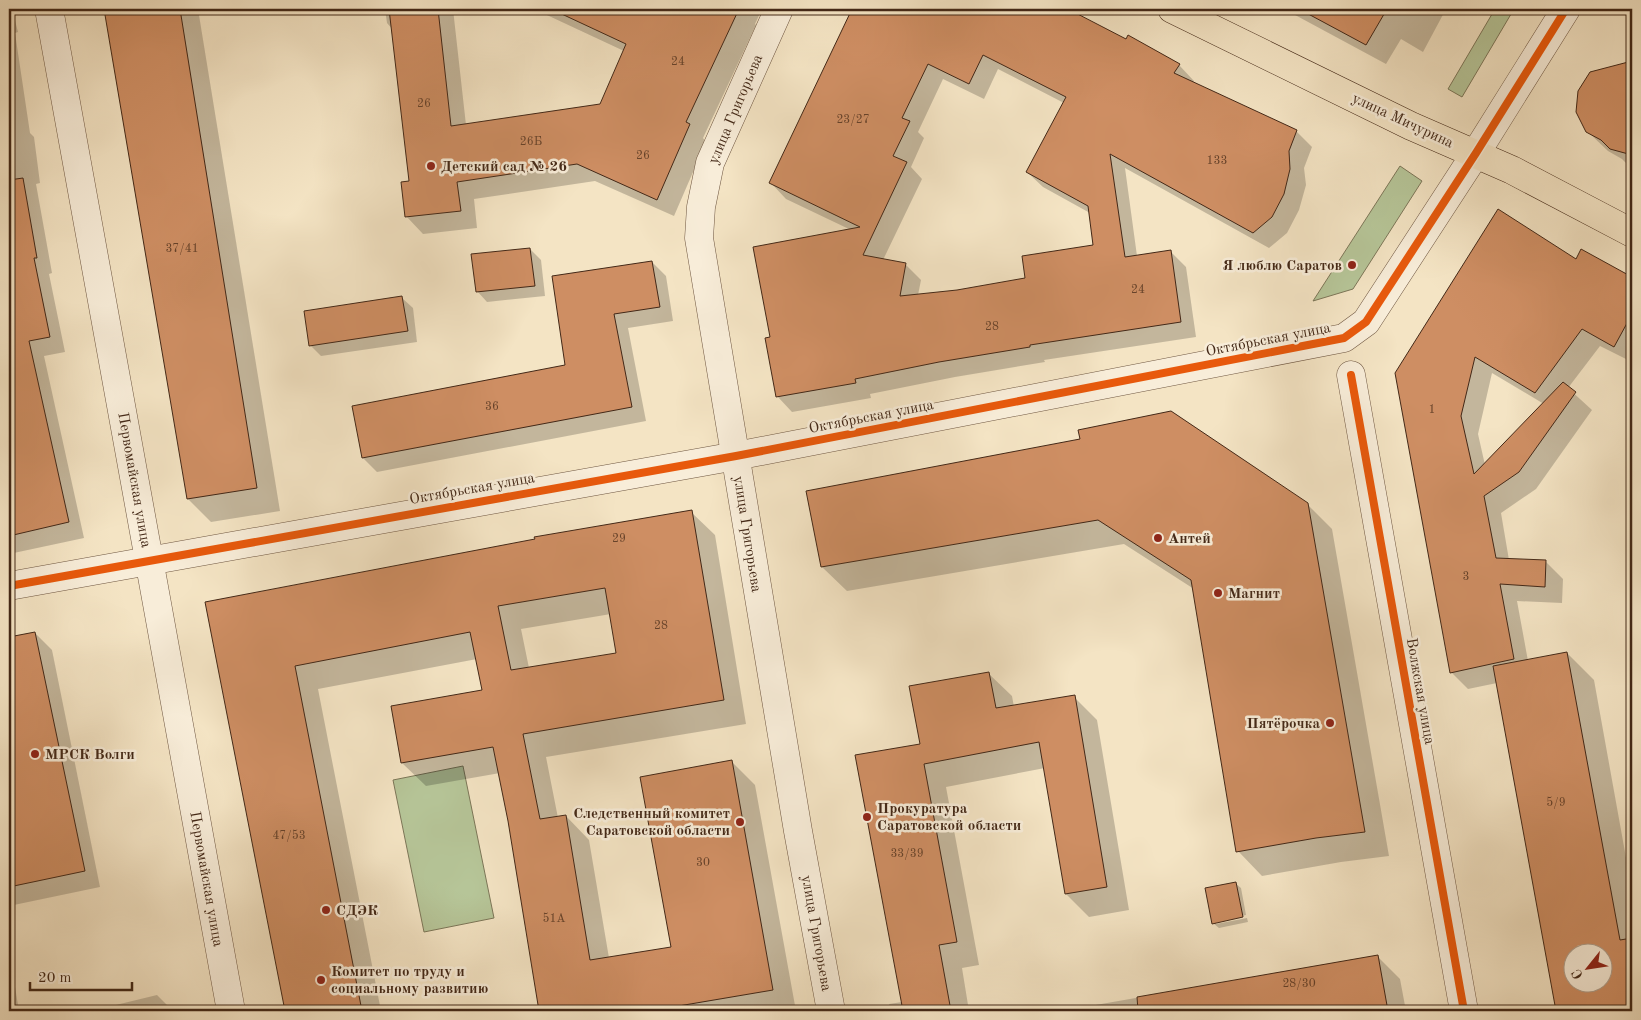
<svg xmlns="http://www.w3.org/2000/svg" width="1641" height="1020" font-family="'Old Standard TT',serif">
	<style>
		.green { fill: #b6c598; stroke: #7c7658 }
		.shadow { fill: #0003; fill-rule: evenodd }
		.building { fill: #ce8e63; stroke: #432817; fill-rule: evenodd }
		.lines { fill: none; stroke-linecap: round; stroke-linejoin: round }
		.minor-casing { stroke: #6f5742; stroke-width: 29 }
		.major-casing { stroke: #432817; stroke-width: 29 }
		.minor { stroke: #f8edd9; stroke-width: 28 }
		.major { stroke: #f4e4c4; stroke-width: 28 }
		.cycleway-casing { stroke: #f8edd9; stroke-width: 11 }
		.cycleway { stroke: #e8590c; stroke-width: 8 }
		.poi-dot { fill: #8f2418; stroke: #f8edd9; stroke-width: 2 }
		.labels { text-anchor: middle; stroke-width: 5; stroke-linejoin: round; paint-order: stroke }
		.number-label { font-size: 12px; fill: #66422a }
		.street-label { font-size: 15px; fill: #432817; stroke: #f8edd9 }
		.poi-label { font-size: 15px; font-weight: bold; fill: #432817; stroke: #f8edd9; text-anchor: start }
	</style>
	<rect width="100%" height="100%" fill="#f4e4c4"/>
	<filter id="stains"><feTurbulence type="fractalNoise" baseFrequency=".004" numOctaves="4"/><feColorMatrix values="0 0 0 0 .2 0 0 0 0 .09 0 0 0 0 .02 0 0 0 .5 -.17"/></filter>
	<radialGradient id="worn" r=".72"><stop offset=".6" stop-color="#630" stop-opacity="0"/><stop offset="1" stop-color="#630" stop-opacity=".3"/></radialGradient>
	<g class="green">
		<polygon points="1495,9 1514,9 1462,97 1448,89"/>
		<polygon points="1400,166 1422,181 1353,289 1313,301"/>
		<polygon points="463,766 494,918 424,932 393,780"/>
	</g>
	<g class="shadow">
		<polygon points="9,9 12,9 18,32 15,33 30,133 34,137 40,183 36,184 52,273 49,274 65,352 44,356 84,538 9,554"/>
		<polygon points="106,9 198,9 280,511 211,522 188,499"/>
		<polygon points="385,9 453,9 466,125 601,105 624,51 534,9 762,9 755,24 756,25 703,138 706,142 674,216 595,181 474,199 477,228 423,234 406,216 410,182 393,30 387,23"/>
		<path d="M853 9H1065L1179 65 1194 81 1193 83 1296 131 1312 147 1304 168 1306 185 1299 210 1287 233 1269 248 1125 168 1137 256 1170 251 1186 267 1196 337 1044 360 1045 362 955 377 870 394 871 398 792 412 777 396 772 338 851 230 786 199 771 183ZM998 69 1064 103 1027 172 1043 187 1090 213 1095 246 1027 279 957 291 918 295 921 280 905 264 883 260 922 179 911 167 924 138 918 132 943 79 984 99Z"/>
		<polygon points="1284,9 1446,9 1423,52 1401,39 1386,64"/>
		<polygon points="1632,62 1632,169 1622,159 1608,151 1587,131 1591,73"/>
		<polygon points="530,249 541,260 545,296 487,302 477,291"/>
		<path d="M1582 251 1632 278V362L1600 346 1568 388 1592 410 1536 489 1501 513 1509 560 1546 562 1563 579 1562 603 1517 601 1528 661 1567 653 1594 680 1632 891V1011H1557L1497 683 1468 689 1451 672 1396 373 1576 261ZM1492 373 1544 404 1485 465 1478 434ZM1574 952H1604V982H1574Z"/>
		<polygon points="652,262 666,276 673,321 628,328 646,421 377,472 363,458 567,366"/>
		<polygon points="402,298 413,308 417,342 321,356 310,345"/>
		<polygon points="807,492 1307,504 1332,529 1389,856 1341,862 1262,876 1238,851 1194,589 1124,544 847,591 822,567"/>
		<path d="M691 512 715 535 746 724 546 757 558 818 566 816 589 840 609 958 672 948 731 761 755 785 796 1011H541L509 821 500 773 426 786 402 763 483 691 477 659 318 689 381 1011H286L207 603ZM611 614 617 654 529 668 521 629Z"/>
		<polygon points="35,633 52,650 100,887 9,906 9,638"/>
		<polygon points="988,673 1012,696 1014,707 1074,697 1097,720 1129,910 1089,917 1066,894 1045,768 946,787 979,965 962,968 969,1011 891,1011 889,1004 902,1002 921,745"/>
		<polygon points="1235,883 1241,888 1246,915 1216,922 1216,924 1247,918 1248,922 1219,928 1213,923"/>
		<polygon points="9,951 19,1011 9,1011"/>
		<polygon points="1377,956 1400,979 1406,1011 1061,1011"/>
		<polygon points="157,995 173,1011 91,1011"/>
		<polygon points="68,1006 73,1011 44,1011"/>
	</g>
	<g class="building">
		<polygon points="104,9 180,9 257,488 187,499"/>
		<polygon points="389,9 438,9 451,126 600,104 626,44 551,9 739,9 686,122 690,124 657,200 577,164 457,182 461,211 405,217 401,182 409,181"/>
		<path d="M852 9H1068L1126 39 1128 35 1180 64 1174 73 1297 130 1289 151 1290 169 1284 194 1272 217 1253 233 1110 154 1125 257 1171 250 1181 322 1030 345V347L939 362 855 379 856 383 776 397 765 338 770 337 753 247 860 227 769 183ZM983 55 1066 97 1026 172 1088 206 1093 245 1022 256 1025 278 957 290 900 296 906 263 863 255 907 162 893 156 910 121 902 118 928 64 969 84Z"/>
		<polygon points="1299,9 1387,9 1366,45"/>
		<polygon points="1632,61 1632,155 1610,149 1601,140 1586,132 1576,112 1578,91 1590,72"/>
		<polygon points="23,178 37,258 34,258 50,337 29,341 69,522 9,536 9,180"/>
		<polygon points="1498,209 1576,259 1581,249 1632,277 1632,314 1614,347 1582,329 1535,393 1475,357 1461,416 1474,474 1563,382 1576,392 1519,472 1484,496 1496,558 1546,560 1545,587 1500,584 1514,659 1450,673 1395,373"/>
		<polygon points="530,248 535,286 476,292 471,254"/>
		<polygon points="652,261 660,307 614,314 632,407 362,458 352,406 565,365 552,276"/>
		<polygon points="402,296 408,331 309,346 304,311"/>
		<polygon points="1171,411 1308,503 1365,832 1316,838 1236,852 1191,580 1098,520 821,567 806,491 1080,439 1078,430"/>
		<path d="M692 510 724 700 523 734 540 819 566 815 590 960 671 947 640 777 732 760 773 990 649 1011H539L508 821 493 747 401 763 391 706 482 690 470 632 295 666 362 1011H285L205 602 535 539 534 537ZM605 588 616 653 511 670 498 606Z"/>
		<polygon points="35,632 85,871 9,887 9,637"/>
		<path d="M1567 652 1620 940 1632 938V1011H1556L1493 666ZM1574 952H1604V982H1574Z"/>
		<polygon points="989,672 996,708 1075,695 1107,887 1065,894 1039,742 924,764 957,942 939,945 951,1011 903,1011 855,755 920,744 909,686"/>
		<polygon points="1236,882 1243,917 1212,924 1205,888"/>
		<polygon points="1378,955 1388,1011 1138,1011 1137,997"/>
	</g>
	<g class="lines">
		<g class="minor-casing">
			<g id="minor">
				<polyline points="49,9 231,1011"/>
				<polyline points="779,9 710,163 701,207 699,238 798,831 831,1011"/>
				<polyline points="1351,375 1464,1011"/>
				<polyline points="9,586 736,456 1344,338 1366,322 1476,153 1566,9"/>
			</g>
		</g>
		<g class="major-casing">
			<polyline id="major" points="1172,9 1411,126 1512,170 1632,233"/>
		</g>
		<use href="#minor" class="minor"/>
		<use href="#major" class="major"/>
		<g class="cycleway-casing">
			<g id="cycleway">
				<polyline points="1351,375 1464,1011"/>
				<polyline points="9,586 736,456 1344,338 1366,322 1476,153 1566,9"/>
			</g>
		</g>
		<use href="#cycleway" class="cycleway"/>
	</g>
	<g class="poi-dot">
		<circle cx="431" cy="166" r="5"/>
		<circle cx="1352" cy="265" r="5"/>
		<circle cx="1158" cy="538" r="5"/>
		<circle cx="1218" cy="593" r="5"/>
		<circle cx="1330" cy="723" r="5"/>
		<circle cx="35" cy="754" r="5"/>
		<circle cx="867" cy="817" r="5"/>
		<circle cx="740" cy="822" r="5"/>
		<circle cx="326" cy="910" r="5"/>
		<circle cx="321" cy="980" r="5"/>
	</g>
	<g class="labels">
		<g class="number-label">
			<text x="678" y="65">24</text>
			<text x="424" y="107">26</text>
			<text x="853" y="123">23/27</text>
			<text x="531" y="145">26Б</text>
			<text x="643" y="159">26</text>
			<text x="1217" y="164">133</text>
			<text x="182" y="252">37/41</text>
			<text x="1138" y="293">24</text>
			<text x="992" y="330">28</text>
			<text x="492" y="410">36</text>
			<text x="1432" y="413">1</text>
			<text x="619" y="542">29</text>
			<text x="1466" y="580">3</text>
			<text x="661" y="629">28</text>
			<text x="1556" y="806">5/9</text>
			<text x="289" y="839">47/53</text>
			<text x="907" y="857">33/39</text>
			<text x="703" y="866">30</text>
			<text x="554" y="922">51А</text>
			<text x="1299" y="987">28/30</text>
		</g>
		<g class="street-label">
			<text transform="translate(735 109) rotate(-67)" y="5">улица Григорьева</text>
			<text transform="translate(1403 120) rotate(25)" y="5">улица Мичурина</text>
			<text transform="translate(1268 339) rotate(-11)" y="5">Октябрьская улица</text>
			<text transform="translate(871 416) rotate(-11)" y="5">Октябрьская улица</text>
			<text transform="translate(135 480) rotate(80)" y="5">Первомайская улица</text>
			<text transform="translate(472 488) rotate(-10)" y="5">Октябрьская улица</text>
			<text transform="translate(748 534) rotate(81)" y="5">улица Григорьева</text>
			<text transform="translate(1421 691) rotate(80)" y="5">Волжская улица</text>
			<text transform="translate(207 879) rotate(80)" y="5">Первомайская улица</text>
			<text transform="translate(817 933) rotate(80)" y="5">улица Григорьева</text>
		</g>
		<g class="poi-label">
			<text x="441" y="171">Детский сад № 26</text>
			<text x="1342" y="270" text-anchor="end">Я люблю Саратов</text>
			<text x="1168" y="543">Антей</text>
			<text x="1228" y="598">Магнит</text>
			<text x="1320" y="728" text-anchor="end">Пятёрочка</text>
			<text x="45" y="759">МРСК Волги</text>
			<text x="877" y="813">Прокуратура<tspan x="877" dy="17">Саратовской области</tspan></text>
			<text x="730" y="818" text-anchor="end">Следственный комитет<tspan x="730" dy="17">Саратовской области</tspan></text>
			<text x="336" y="915">СДЭК</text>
			<text x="331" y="976">Комитет по труду и<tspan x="331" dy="17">социальному развитию</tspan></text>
		</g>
	</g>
	<rect width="1641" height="1020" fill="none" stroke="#f4e4c4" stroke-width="30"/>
	<rect x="10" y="10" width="1621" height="1000" fill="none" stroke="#432817" stroke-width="2.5"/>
	<rect x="15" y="15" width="1611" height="990" fill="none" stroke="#432817"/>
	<g transform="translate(1588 968) rotate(240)"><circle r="24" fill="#f8edd9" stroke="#b09e8b"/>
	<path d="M0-4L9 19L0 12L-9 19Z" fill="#8f2418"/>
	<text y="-8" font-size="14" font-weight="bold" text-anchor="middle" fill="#432817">С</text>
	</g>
	<path d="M30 982v8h102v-8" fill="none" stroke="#432817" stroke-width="2.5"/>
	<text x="38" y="982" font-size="15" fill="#432817" stroke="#f8edd9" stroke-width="4" paint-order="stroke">20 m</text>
	<rect width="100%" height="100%" filter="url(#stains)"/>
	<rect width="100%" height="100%" fill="url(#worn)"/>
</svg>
